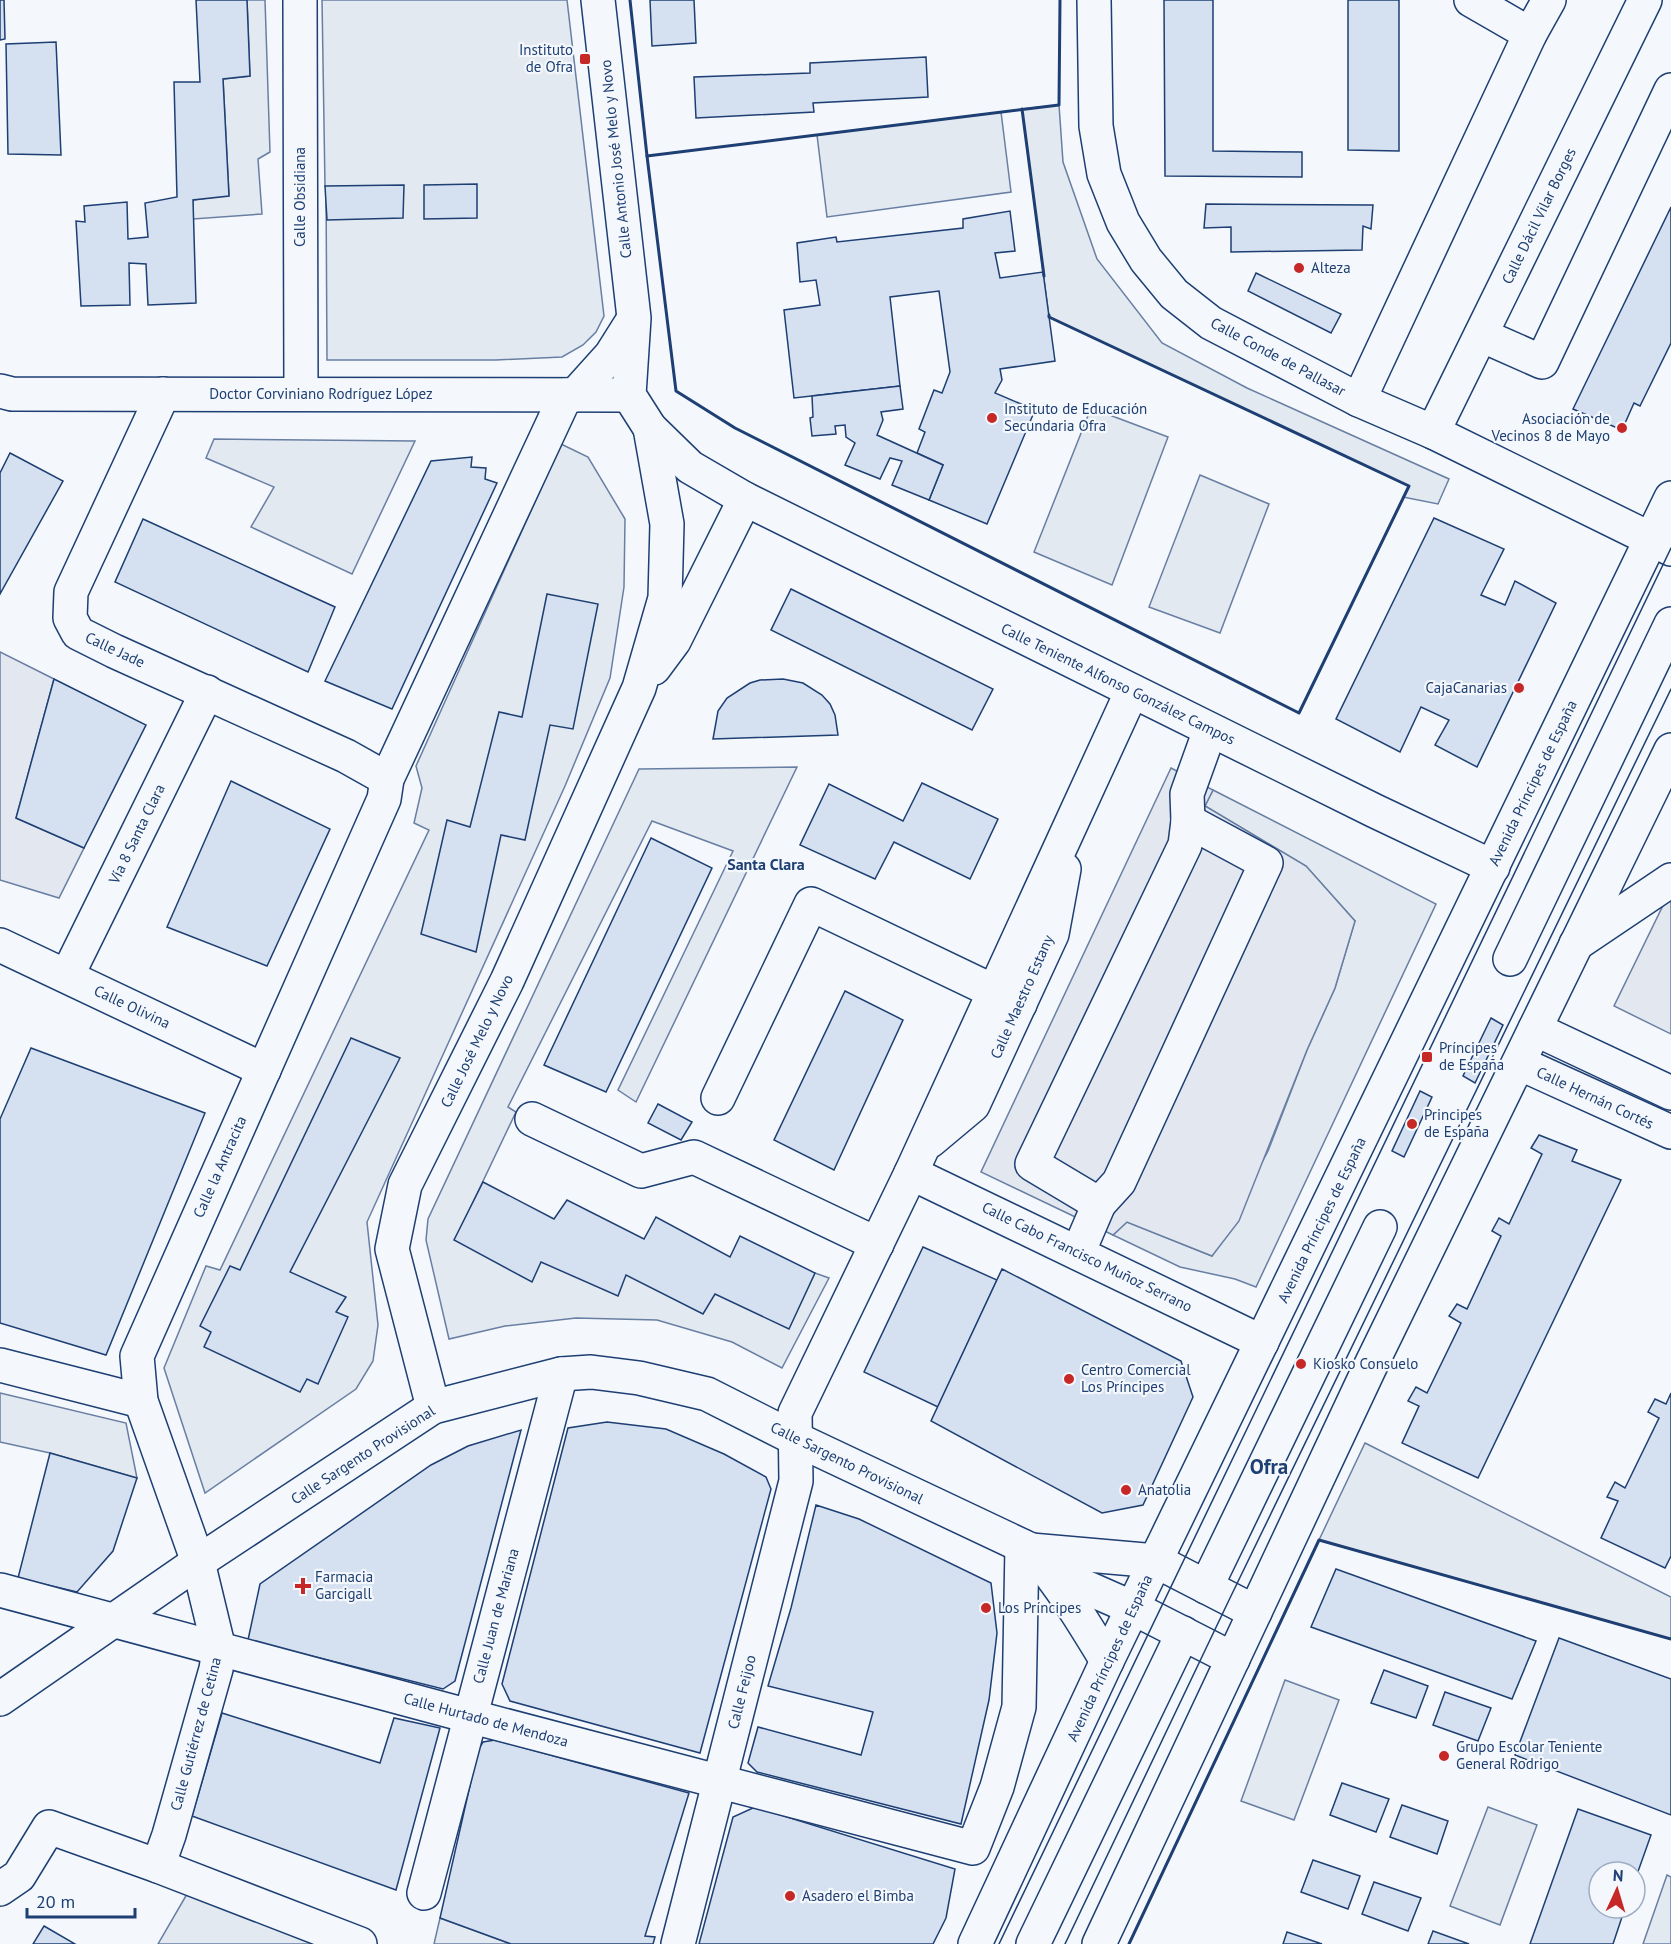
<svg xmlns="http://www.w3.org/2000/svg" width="1671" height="1944" font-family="'PT Sans',sans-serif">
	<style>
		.green { fill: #e3e9f0; stroke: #687fa3; stroke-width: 1.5 }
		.parking { fill: #e3e8f0; stroke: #687fa3; stroke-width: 1.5 }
		.building { fill: #d5e0f0; stroke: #1d3f73; stroke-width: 1.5 }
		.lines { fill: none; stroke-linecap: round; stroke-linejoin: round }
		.minor-casing { stroke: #1d3f73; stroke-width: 36 }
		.major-casing { stroke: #1d3f73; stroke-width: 36 }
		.minor { stroke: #f4f7fb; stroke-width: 33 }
		.major { stroke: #f4f7fb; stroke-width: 33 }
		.tram { stroke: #1d3f73; stroke-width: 1.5 }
		.wall { stroke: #1d3f73; stroke-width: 3 }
		.poi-dot { fill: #c62828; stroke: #f4f7fb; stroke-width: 2 }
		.labels { text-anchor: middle; stroke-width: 4.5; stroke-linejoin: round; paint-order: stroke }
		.poi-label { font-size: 15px; fill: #1d3f73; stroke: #f4f7fb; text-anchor: start }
		.street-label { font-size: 15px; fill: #1d3f73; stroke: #f4f7fb }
		.neighbourhood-label { font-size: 16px; font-weight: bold; fill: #1d3f73; stroke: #f4f7fb }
		.district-label { font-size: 21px; font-weight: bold; fill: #1d3f73; stroke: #f4f7fb }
	</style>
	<rect width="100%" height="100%" fill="#f4f7fb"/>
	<g class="green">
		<polygon points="247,0 265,0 270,152 258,159 262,214 193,219 193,200 229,195 223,79 250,76"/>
		<polygon points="322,0 567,0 604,316 596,332 583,345 562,357 496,360 327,360 326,187 325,186"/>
		<polygon points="1059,105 1063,162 1097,259 1162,343 1247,388 1449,479 1438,504 1403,497 1409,486 1049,317 1022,109"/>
		<polygon points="1001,112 1011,192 827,217 817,135"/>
		<polygon points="1091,408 1168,437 1112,585 1034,552"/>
		<polygon points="214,439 415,441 352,574 251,527 274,487 206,458"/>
		<polygon points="561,444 588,457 625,519 624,587 610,678 565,786 367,1222 378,1325 373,1361 356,1389 205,1493 164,1368 206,1266 220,1270 429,830 414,823 422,788 416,766"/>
		<polygon points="1200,475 1269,504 1220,633 1149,607"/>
		<polygon points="797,767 636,1102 618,1090 733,851 652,821 508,1107 516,1112 455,1240 541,1262 626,1275 815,1273 829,1278 782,1368 732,1342 657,1320 576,1318 505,1326 449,1339 426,1240 428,1219 639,769"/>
		<polygon points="1213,790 1436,904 1256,1287 1235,1279 1180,1267 1113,1235 1127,1222 1212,1256 1268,1151 1307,1050 1335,988 1355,921 1306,866 1205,806"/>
		<polygon points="0,1393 126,1423 137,1478 50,1453 0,1442"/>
		<polygon points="1365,1443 1671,1597 1671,1639 1319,1540"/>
		<polygon points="1285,1680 1339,1700 1294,1820 1241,1801"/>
		<polygon points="1488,1807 1537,1825 1500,1925 1450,1906"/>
		<polygon points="1667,1875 1671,1877 1671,1944 1643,1944"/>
		<polygon points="187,1894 326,1944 158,1944"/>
		<polygon points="440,1918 511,1944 434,1944"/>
	</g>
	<g class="parking">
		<polygon points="0,652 54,679 16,818 84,848 59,898 0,880"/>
		<polygon points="1171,768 1213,790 1205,806 1306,866 1355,921 1335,988 1307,1050 1239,1221 1212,1256 1127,1222 1113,1235 981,1172"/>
		<polygon points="1671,889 1671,1034 1614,1006"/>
	</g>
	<g class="building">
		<polygon points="0,0 4,0 5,39 0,40"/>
		<polygon points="196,0 247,0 250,76 223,79 229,196 193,200 196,303 148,305 146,264 129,263 130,305 81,306 76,221 85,222 84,206 127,202 128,239 148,237 145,203 177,197 174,82 200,82"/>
		<polygon points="650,0 694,0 696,43 652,46"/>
		<polygon points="1164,0 1213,0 1213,151 1302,152 1302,177 1165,176"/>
		<polygon points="1348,0 1399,0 1399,151 1348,150"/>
		<polygon points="56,42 61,155 8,154 6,44"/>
		<polygon points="926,57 928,97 813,103 814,112 696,118 694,77 810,73 810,63"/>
		<polygon points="477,184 477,218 424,219 424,185"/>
		<polygon points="404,185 403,218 327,220 325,186"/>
		<polygon points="1206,204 1373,205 1371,229 1363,226 1362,250 1231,252 1231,227 1204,228"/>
		<polygon points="1671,207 1671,343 1640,406 1634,403 1622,430 1573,409"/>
		<polygon points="1010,211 1015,251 995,253 1000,278 1043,272 1055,361 1000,369 1002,380 995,393 1035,410 987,524 929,500 943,465 917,453 925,432 919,429 934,390 942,393 950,372 939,291 890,297 900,386 794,398 784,310 820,305 816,280 800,282 797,243 836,237 837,242 963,228 963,219"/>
		<polygon points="1256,273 1341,314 1331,333 1248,291"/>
		<polygon points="900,386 903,409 881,412 883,420 877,435 943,465 929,500 892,485 902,461 890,458 880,479 845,465 855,443 846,437 845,425 835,426 836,434 812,436 810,418 813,417 812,396"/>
		<polygon points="10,453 63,481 0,594 0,473"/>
		<polygon points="472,457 471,467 486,468 485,479 497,483 392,709 325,681 431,461"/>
		<polygon points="1434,518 1504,549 1481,595 1505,605 1515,581 1556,603 1477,767 1435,745 1449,720 1421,707 1400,752 1336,719"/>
		<polygon points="143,519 335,607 308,672 115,582"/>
		<polygon points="791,589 993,689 972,730 771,630"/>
		<polygon points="547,594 598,604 573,729 550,725 525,840 501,835 476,952 421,934 447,820 470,827 499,712 522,717"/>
		<polygon points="54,679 146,725 84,848 16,818"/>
		<polygon points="783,679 803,683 822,695 830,704 835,715 838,735 713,739 718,711 727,698 750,683 760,680"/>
		<polygon points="231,781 330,829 267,966 167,927"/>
		<polygon points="922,783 998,819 970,879 894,842 875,879 800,845 829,784 903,821"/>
		<polygon points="651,838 712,868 606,1092 544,1065"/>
		<polygon points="845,991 903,1020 834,1170 774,1140"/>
		<polygon points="1491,1018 1503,1025 1475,1083 1463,1076"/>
		<polygon points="351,1038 400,1058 290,1272 346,1297 336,1312 348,1317 318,1384 307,1379 300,1392 204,1347 211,1332 200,1326 230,1266 240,1270"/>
		<polygon points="31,1048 205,1113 106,1355 0,1323 0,1119"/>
		<polygon points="1420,1091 1432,1097 1404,1157 1392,1151"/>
		<polygon points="658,1104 692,1122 681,1140 648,1123"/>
		<polygon points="1539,1135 1577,1150 1572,1161 1621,1180 1478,1478 1402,1443 1419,1406 1408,1401 1416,1387 1427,1393 1461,1323 1449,1316 1457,1304 1467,1309 1501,1236 1492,1231 1499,1218 1509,1224 1542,1154 1531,1148"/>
		<polygon points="483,1182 554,1219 567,1200 644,1239 656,1217 730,1257 740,1236 815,1273 789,1329 715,1294 703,1314 626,1275 618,1296 541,1262 532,1282 454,1240"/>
		<polygon points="923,1247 997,1280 938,1407 864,1372"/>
		<polygon points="1002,1269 1181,1361 1193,1397 1143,1505 1102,1513 931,1421"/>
		<polygon points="1671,1393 1671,1556 1665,1568 1601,1538 1618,1501 1607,1497 1615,1482 1625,1488 1659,1418 1648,1412 1655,1399 1666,1404"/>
		<polygon points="607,1422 666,1429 724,1454 766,1477 771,1489 700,1753 510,1701 502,1684 568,1428"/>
		<polygon points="521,1430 455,1681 443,1689 248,1640 260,1584 431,1465 468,1446"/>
		<polygon points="50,1453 137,1478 113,1551 77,1592 18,1578"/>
		<polygon points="816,1505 859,1519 991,1583 997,1633 989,1700 961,1824 757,1772 748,1763 758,1727 861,1755 873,1712 768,1686 791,1608"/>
		<polygon points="1336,1569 1536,1641 1512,1699 1311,1627"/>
		<polygon points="1559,1638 1671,1679 1671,1815 1515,1755"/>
		<polygon points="1384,1670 1428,1686 1416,1718 1371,1703"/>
		<polygon points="1445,1692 1491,1708 1478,1741 1433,1725"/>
		<polygon points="222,1713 380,1763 394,1718 440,1728 396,1890 192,1816"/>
		<polygon points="495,1740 689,1793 645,1936 655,1937 653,1944 511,1944 440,1918 478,1750 483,1742"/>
		<polygon points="1342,1783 1389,1799 1376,1832 1330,1815"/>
		<polygon points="1402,1805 1448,1821 1437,1854 1390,1837"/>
		<polygon points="755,1807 955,1869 946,1918 933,1944 699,1944 733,1817"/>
		<polygon points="1578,1809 1651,1835 1635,1880 1635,1872 1599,1872 1599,1908 1625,1908 1613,1944 1530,1944"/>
		<polygon points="1313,1860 1360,1876 1348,1909 1301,1892"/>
		<polygon points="1374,1882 1421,1898 1408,1931 1362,1914"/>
		<polygon points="44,1926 75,1944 33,1944"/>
		<polygon points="1433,1931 1469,1944 1428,1944"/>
		<polygon points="1287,1932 1322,1944 1283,1944"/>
	</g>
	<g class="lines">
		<g class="minor-casing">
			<g id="minor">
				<polyline points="300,0 301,393"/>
				<polyline points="598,0 634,318 629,395 650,428 690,467 745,499 1375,811 1493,867"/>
				<polyline points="1094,0 1096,126 1104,174 1123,222 1146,260 1174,294 1211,323 1359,400 1433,432 1671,549"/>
				<polyline points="1471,0 1530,34"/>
				<polyline points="1481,335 1542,362 1671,90"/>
				<polyline points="0,391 12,394 629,395"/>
				<polyline points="163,394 71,592 70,618 78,633 114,651 346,756 387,779"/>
				<polyline points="575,395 611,355 633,320"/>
				<polyline points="1359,400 1530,34 1549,0"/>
				<polyline points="1433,432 1645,0"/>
				<polyline points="654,668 674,641 745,499"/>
				<polyline points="1576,944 1671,880"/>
				<polyline points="0,945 264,1070"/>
				<polyline points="1510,959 1671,624"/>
				<polyline points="67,976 207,692"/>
				<polyline points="1535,1029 1671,1093"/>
				<polyline points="1519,1063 1671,1132"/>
				<polyline points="718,1098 811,904 1020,1004"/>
				<polyline points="532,1119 641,1171 694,1157 877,1244"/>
				<polyline points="930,1141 973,1105 1052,934 1064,869"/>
				<polyline points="911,1173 1262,1342"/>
				<polyline points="1099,1204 1032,1164 1185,845 1188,821 1187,794 1210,730"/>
				<polyline points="1078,1253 1099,1204 1119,1182 1266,863 1188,821"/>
				<polyline points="0,1365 141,1401"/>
				<polyline points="433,1407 392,1249 405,1185 507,981 639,688 665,598 667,524 650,428"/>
				<polyline points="1031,1550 1156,1561 1255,1612"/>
				<polyline points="1049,1571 1133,1608 1233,1659"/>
				<polyline points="1206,1587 1380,1227"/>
				<polyline points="0,1590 469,1716 973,1848 997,1787 1019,1707 1022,1546"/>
				<path d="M0 1699 198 1562 433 1407 561 1374 591 1372 639 1378 707 1394 796 1439 1031 1550C1061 1585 1084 1623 1107 1661"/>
				<polyline points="158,1866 360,1944"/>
				<polyline points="0,1889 19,1876 49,1827 158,1866 169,1835 216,1669 219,1649 198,1562 141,1401 137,1356 384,799 387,779 566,395"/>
				<polyline points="424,1893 561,1374"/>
				<polyline points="678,1944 796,1481 795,1413 911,1173 1132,691"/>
				<polyline points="1033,1944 1183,1633"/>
			</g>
		</g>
		<g class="major-casing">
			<g id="major">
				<polyline points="975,1944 1107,1661 1671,498"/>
				<polyline points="1099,1944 1369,1369 1671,750"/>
			</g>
		</g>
		<use href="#minor" class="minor"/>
		<use href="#major" class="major"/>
		<g class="tram">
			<polyline points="999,1944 1671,548"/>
			<polyline points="1065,1944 1230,1598 1671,689"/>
		</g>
		<g class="wall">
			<polyline points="630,0 647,156 676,391 735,428 1299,713 1409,486 1049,317 1049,315"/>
			<polyline points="1022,109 1044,276"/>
			<polyline points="647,156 1059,105 1060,0"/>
			<polyline points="1129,1944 1319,1540 1671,1639"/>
		</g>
	</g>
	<g class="poi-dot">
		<rect x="579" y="53" width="12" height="12" rx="3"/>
		<circle cx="1299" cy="268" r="6"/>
		<circle cx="992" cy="418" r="6"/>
		<circle cx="1622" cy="428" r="6"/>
		<circle cx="1519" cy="688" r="6"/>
		<rect x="1421" y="1051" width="12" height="12" rx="3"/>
		<circle cx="1412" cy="1124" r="6"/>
		<circle cx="1301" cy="1364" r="6"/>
		<circle cx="1069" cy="1379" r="6"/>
		<circle cx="1126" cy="1490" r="6"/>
		<path d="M300 1577h6v6h6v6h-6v6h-6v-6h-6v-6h6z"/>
		<circle cx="986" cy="1608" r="6"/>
		<circle cx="1444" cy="1756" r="6"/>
		<circle cx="790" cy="1896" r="6"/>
	</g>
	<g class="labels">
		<g class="poi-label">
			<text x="573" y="55" text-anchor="end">Instituto<tspan x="573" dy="17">de Ofra</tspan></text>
			<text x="1311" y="273">Alteza</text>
			<text x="1004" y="414">Instituto de Educación<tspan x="1004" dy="17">Secundaria Ofra</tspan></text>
			<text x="1610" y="424" text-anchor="end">Asociación de<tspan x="1610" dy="17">Vecinos 8 de Mayo</tspan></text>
			<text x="1507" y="693" text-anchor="end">CajaCanarias</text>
			<text x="1439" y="1053">Príncipes<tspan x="1439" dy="17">de España</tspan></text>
			<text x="1424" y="1120">Principes<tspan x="1424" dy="17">de España</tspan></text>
			<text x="1313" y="1369">Kiosko Consuelo</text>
			<text x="1081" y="1375">Centro Comercial<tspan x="1081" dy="17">Los Príncipes</tspan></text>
			<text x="1138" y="1495">Anatolia</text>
			<text x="315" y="1582">Farmacia<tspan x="315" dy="17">Garcigall</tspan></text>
			<text x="998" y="1613">Los Príncipes</text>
			<text x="1456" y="1752">Grupo Escolar Teniente<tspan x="1456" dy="17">General Rodrigo</tspan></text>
			<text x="802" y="1901">Asadero el Bimba</text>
		</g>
		<g class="street-label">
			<text transform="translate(616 159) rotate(-96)" y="5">Calle Antonio José Melo y Novo</text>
			<text transform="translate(300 197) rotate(-90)" y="5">Calle Obsidiana</text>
			<text transform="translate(1539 216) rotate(-64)" y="5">Calle Dácil Vilar Borges</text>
			<text transform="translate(1278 357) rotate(28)" y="5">Calle Conde de Pallasar</text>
			<text x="321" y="399">Doctor Corviniano Rodríguez López</text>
			<text transform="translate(115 650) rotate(25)" y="5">Calle Jade</text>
			<text transform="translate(1118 684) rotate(26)" y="5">Calle Teniente Alfonso González Campos</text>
			<text transform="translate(1533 783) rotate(-64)" y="5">Avenida Príncipes de España</text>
			<text transform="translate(137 834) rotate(-64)" y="5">Vía 8 Santa Clara</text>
			<text transform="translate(1022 997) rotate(-66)" y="5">Calle Maestro Estany</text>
			<text transform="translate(132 1007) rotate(25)" y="5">Calle Olivina</text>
			<text transform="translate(477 1041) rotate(-64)" y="5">Calle José Melo y Novo</text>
			<text transform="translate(1595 1098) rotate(25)" y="5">Calle Hernán Cortés</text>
			<text transform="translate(220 1167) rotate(-66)" y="5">Calle la Antracita</text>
			<text transform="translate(1322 1220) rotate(-64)" y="5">Avenida Príncipes de España</text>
			<text transform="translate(1087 1257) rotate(26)" y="5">Calle Cabo Francisco Muñoz Serrano</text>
			<text transform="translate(363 1455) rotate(-33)" y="5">Calle Sargento Provisional</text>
			<text transform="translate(847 1463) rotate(26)" y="5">Calle Sargento Provisional</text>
			<text transform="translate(496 1616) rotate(-75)" y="5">Calle Juan de Mariana</text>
			<text transform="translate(1110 1658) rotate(-65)" y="5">Avenida Príncipes de España</text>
			<text transform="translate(742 1692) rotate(-76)" y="5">Calle Feijoo</text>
			<text transform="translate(486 1720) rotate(15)" y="5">Calle Hurtado de Mendoza</text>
			<text transform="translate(196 1734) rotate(-75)" y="5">Calle Gutiérrez de Cetina</text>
		</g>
		<g class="neighbourhood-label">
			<text x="766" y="870">Santa Clara</text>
		</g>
		<g class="district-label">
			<text x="1269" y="1474">Ofra</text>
		</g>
	</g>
	<g transform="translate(1617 1890) rotate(4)"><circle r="28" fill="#f4f7fb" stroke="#9eadc5" stroke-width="1.5"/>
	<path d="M0-4.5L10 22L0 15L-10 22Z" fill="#c62828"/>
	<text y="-9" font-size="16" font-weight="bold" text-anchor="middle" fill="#1d3f73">N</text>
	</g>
	<path d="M27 1908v9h108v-9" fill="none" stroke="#1d3f73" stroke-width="3"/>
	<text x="36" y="1908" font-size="18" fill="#1d3f73" stroke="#f4f7fb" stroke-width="4.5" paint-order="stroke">20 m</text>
</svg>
